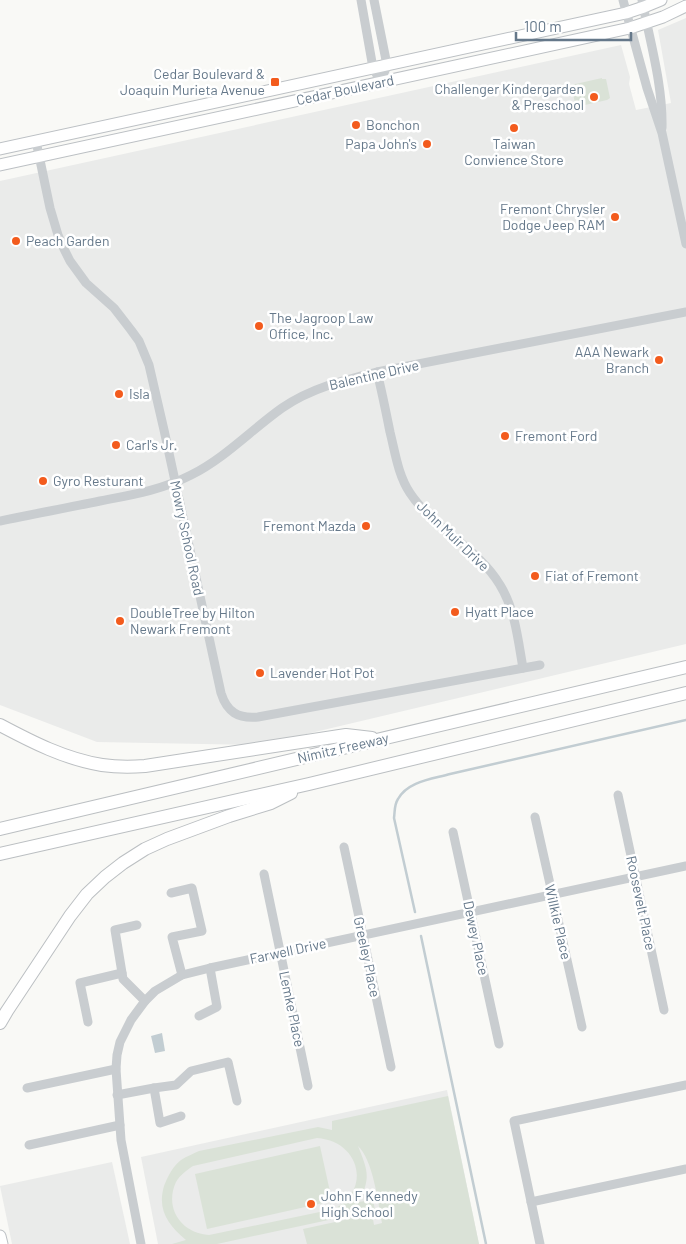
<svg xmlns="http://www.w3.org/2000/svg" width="686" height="1244" font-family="Barlow,sans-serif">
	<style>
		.built { fill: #eaebea }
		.green { fill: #dae2d7; fill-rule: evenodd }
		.water { fill: #c2cdd2 }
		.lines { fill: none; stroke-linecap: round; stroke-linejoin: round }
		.stream { stroke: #c2cdd2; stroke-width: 2.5 }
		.major-casing { stroke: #bcc0c4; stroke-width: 13 }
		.highway-casing { stroke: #bbbfc2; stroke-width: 14 }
		.minor { stroke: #c9cdd0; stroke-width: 9 }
		.major { stroke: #fff; stroke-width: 11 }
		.highway { stroke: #fff; stroke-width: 12 }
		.poi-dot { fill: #f35b1d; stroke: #fff; stroke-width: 2 }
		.labels { text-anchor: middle; stroke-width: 5; stroke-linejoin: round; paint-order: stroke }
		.poi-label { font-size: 14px; fill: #65788a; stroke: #fff; text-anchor: start }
		.street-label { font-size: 14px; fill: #65788a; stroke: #fff }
	</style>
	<rect width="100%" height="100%" fill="#f9f9f6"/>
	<g class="built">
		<polygon points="686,18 686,644 260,745 97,742 0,705 0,181 621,45 630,77 629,84 636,110 671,103 658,30"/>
		<polygon points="447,1090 479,1244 158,1244 141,1157"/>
		<polygon points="112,1162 130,1244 12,1244 0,1186"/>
	</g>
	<g class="green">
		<polygon points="602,78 602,79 606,79 610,98 607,100 576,107 571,85"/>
		<path d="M448 1096 479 1244H307L303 1229 372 1214 374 1225 382 1223C378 1202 373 1160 358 1146 367 1169 372 1178 358 1202L373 1200 375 1210 217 1244H172L186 1240C168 1225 157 1210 164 1186 168 1176 173 1166 181 1160 187 1156 193 1154 199 1151L318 1127 332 1130V1121ZM317 1138C360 1141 372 1190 334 1209L209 1235C181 1233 164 1208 176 1182 180 1175 187 1170 193 1166Z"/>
		<polygon points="320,1146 332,1201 207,1229 195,1174"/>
	</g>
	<polygon class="water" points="162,1033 165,1051 155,1053 151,1036"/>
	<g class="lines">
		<g class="stream">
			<path d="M415 912 394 818C395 811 394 805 398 799 408 781 433 779 450 774L686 720"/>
			<polyline points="421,936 486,1244"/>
		</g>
		<g class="major-casing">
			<g id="major">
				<polyline points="0,149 626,13 644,7 661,0"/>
				<polyline points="0,165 630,28 663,17 686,6"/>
				<polyline points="0,1236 2,1244"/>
			</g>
		</g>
		<g class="highway-casing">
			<g id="highway">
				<path d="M0 725C32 742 65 759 102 765 116 767 131 767 145 766L346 735 372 738"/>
				<polyline points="0,829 686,667"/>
				<polyline points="0,854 309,784 686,693"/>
				<polyline points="0,1023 7,1011 70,916 87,894 105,877 123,863 145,849 167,839 229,816 271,803 291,793"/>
			</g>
		</g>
		<g class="minor">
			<polyline points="361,0 373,68 381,82"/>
			<polyline points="374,0 387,65 381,82"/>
			<polyline points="623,0 647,88 662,133 686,244"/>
			<path d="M642 0C650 42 663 85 662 128"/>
			<path d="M36 141 50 208 58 235 64 249 70 261 86 283 114 308 131 330 139 341 149 365 164 430 221 693C227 712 238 719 258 717L540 665"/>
			<path d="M377 372C382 392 386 412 390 432 395 452 398 475 410 493 433 528 478 548 500 585 515 609 518 640 523 668"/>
			<path d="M0 521C33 514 67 508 100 501 131 495 162 490 191 475 225 458 251 430 282 408 311 388 344 380 377 372L686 312"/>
			<polyline points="618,795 664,1010"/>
			<polyline points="535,817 582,1027"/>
			<polyline points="453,832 499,1044"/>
			<polyline points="344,847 391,1067"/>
			<polyline points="264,874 308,1086"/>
			<polyline points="171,893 192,888 202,931 172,937 182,975"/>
			<polyline points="137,925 115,930 123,979 145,1001"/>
			<polyline points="199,1016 217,1007 210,968"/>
			<polyline points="88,1022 80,983 122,973"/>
			<polyline points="27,1088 116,1069"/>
			<polyline points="154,1088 160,1123 181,1116"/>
			<polyline points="117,1095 154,1088 176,1085 191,1071 228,1062 237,1101"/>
			<polyline points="29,1145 120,1125"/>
			<polyline points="531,1202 686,1169"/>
			<polyline points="141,1244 121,1140 116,1069 117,1055 120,1042 131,1020 145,1001 155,991 182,975 210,968 686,866"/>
			<polyline points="540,1244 514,1121 686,1085"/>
		</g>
		<use href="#major" class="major"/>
		<use href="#highway" class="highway"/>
	</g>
	<g class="poi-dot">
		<rect x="270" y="77" width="10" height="10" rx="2.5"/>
		<circle cx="594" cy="97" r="5"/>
		<circle cx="356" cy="125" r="5"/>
		<circle cx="514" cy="128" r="5"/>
		<circle cx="427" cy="144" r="5"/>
		<circle cx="615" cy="217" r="5"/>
		<circle cx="16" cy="241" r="5"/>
		<circle cx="259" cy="326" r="5"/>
		<circle cx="659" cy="360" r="5"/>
		<circle cx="119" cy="394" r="5"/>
		<circle cx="505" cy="436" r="5"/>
		<circle cx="116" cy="445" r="5"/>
		<circle cx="43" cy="481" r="5"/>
		<circle cx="366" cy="526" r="5"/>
		<circle cx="535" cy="576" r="5"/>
		<circle cx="455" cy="612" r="5"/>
		<circle cx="120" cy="621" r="5"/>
		<circle cx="260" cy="673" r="5"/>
		<circle cx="311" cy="1204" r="5"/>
	</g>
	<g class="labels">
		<g class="poi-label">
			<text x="265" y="79" text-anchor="end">Cedar Boulevard &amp;<tspan x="265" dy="16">Joaquin Murieta Avenue</tspan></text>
			<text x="584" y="94" text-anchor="end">Challenger Kindergarden<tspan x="584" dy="16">&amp; Preschool</tspan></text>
			<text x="366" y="130">Bonchon</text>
			<text x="417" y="149" text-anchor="end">Papa John's</text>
			<text x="514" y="149" text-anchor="middle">Taiwan<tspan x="514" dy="16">Convience Store</tspan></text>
			<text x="605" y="214" text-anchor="end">Fremont Chrysler<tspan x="605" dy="16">Dodge Jeep RAM</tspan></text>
			<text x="26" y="246">Peach Garden</text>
			<text x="269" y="323">The Jagroop Law<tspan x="269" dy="16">Office, Inc.</tspan></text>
			<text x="649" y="357" text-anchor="end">AAA Newark<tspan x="649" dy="16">Branch</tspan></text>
			<text x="129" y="399">Isla</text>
			<text x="515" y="441">Fremont Ford</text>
			<text x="126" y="450">Carl's Jr.</text>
			<text x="53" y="486">Gyro Resturant</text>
			<text x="356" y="531" text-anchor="end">Fremont Mazda</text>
			<text x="545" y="581">Fiat of Fremont</text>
			<text x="465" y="617">Hyatt Place</text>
			<text x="130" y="618">DoubleTree by Hilton<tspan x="130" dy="16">Newark Fremont</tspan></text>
			<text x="270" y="678">Lavender Hot Pot</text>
			<text x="321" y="1201">John F Kennedy<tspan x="321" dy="16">High School</tspan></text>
		</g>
		<g class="street-label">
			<text transform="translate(345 90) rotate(-12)" y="5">Cedar Boulevard</text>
			<text transform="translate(374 375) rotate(-13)" y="5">Balentine Drive</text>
			<text transform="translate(453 536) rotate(44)" y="5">John Muir Drive</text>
			<text transform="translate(187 538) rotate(78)" y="5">Mowry School Road</text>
			<text transform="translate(343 748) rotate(-13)" y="5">Nimitz Freeway</text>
			<text transform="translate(641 903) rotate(78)" y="5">Roosevelt Place</text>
			<text transform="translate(558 922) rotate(77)" y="5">Willkie Place</text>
			<text transform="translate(476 938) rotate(78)" y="5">Dewey Place</text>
			<text transform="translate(288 951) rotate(-12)" y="5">Farwell Drive</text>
			<text transform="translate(367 957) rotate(78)" y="5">Greeley Place</text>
			<text transform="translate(292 1009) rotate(78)" y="5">Lemke Place</text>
		</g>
	</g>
	<path d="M516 32v8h115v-8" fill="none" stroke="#65788a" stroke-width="2.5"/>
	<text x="524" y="32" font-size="15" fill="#65788a" stroke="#ffffff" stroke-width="4" paint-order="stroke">100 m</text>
</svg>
